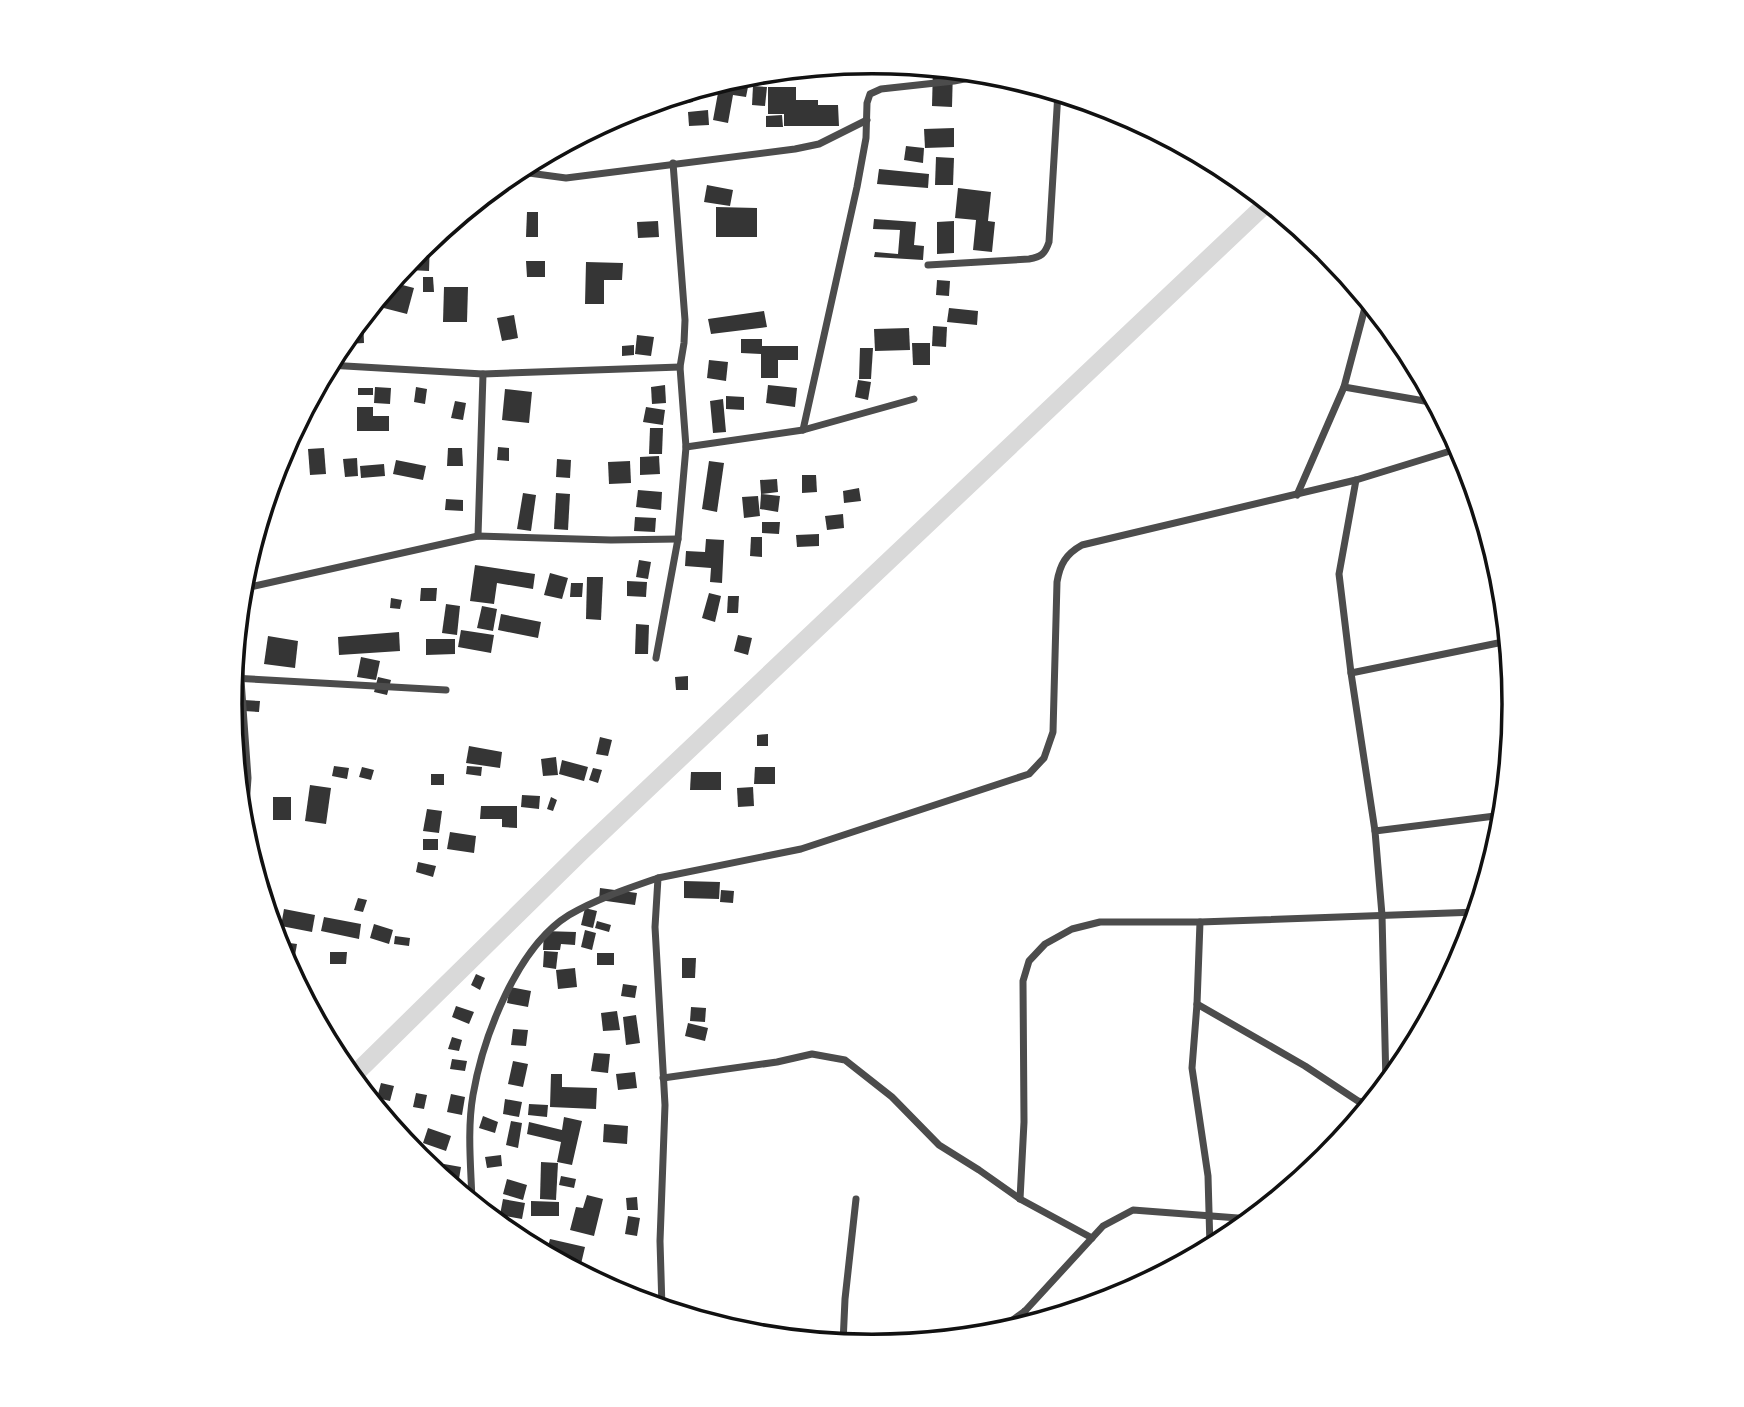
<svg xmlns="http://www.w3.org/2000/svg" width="1744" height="1407" font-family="Manrope,sans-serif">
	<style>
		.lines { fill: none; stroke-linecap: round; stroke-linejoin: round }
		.canal { stroke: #d9d9d9; stroke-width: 18 }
		.building { fill: #353535 }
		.minor { stroke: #4c4c4c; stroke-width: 7 }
		.rim { fill: none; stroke: #111; stroke-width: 3.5 }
	</style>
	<rect width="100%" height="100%" fill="#fff"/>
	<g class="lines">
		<polyline class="canal" points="352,1077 582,851 1268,202"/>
	</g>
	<g class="building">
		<polygon points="933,67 953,69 952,107 932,106"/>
		<polygon points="761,72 760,85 737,83 738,76"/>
		<polygon points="720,82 748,87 746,97 733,95 728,123 713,120"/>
		<polygon points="753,86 767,87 765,106 752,105"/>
		<polygon points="768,87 796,87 796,100 818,100 818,105 838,105 839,126 784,126 784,114 768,114"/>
		<polygon points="692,90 693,102 682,104 680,94"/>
		<polygon points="708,110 709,125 689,126 688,112"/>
		<polygon points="782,115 783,127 766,127 766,116"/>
		<polygon points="954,128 954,147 925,148 924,129"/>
		<polygon points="906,146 924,148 923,163 904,160"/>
		<polygon points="544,154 545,164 535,164 534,159"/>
		<polygon points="936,157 954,158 953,185 935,185"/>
		<polygon points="879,169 929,174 928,188 877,184"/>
		<polygon points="707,185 733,190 730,206 704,202"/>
		<polygon points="958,188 991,192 988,221 995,222 992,252 973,250 976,220 955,218"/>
		<polygon points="716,207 757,208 757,237 716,237"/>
		<polygon points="527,212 538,212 538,237 526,237"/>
		<polygon points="874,219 916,222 914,245 924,246 923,260 874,257 875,252 898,254 900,230 873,229"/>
		<polygon points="658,221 659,237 638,238 637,222"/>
		<polygon points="954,221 954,253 937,254 937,222"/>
		<polygon points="430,239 429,271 409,270 409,260"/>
		<polygon points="526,261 545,261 545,277 527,277"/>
		<polygon points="586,262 623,263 622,280 604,280 604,304 585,304"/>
		<polygon points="423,277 433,277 434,292 423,292"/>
		<polygon points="937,280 950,281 949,296 936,295"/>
		<polygon points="391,282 414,288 407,314 372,305"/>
		<polygon points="444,287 468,287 467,322 443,322"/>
		<polygon points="949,308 978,311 977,325 947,322"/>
		<polygon points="764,311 767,327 711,334 708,319"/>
		<polygon points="514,315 518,338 502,341 497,318"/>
		<polygon points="363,316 364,343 346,344 346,337"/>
		<polygon points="933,326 947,327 946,347 932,346"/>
		<polygon points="909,328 910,350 875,351 874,329"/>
		<polygon points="637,335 654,337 651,356 635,354"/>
		<polygon points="741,339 762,339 762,346 798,346 798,360 778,360 778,378 761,378 761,354 741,353"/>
		<polygon points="912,343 930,343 930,365 913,365"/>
		<polygon points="634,345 634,355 622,356 622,346"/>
		<polygon points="860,348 873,348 871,379 859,379"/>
		<polygon points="709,360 728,362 726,381 707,378"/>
		<polygon points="858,380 871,382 868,400 855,397"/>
		<polygon points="665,385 666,403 652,404 651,387"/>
		<polygon points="768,385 797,388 795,407 766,403"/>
		<polygon points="375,387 391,388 390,404 374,403"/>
		<polygon points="416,387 427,389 425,404 414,402"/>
		<rect x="358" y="388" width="15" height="7"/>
		<polygon points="505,389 532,392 529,423 502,420"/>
		<polygon points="726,396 744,397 744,410 726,409"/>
		<polygon points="723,399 726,432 713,433 710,401"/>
		<polygon points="455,401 466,403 463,420 451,418"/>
		<polygon points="357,407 373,407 373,416 389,416 389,431 357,431"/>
		<polygon points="646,407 665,410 663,425 643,422"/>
		<polygon points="650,428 663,428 662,454 649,454"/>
		<polygon points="498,447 509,448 509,461 497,460"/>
		<polygon points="324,448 326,474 310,475 308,449"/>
		<polygon points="448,448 462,448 463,466 447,466"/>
		<polygon points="659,456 660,474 640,475 640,457"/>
		<polygon points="357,458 358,476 345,477 343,459"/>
		<polygon points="557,459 571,460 570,478 556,477"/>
		<polygon points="396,460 426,466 423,480 393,474"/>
		<polygon points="630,461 631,483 609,484 608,462"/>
		<polygon points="709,461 724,463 717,512 702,509"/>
		<polygon points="384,464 385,476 361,478 360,466"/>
		<polygon points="802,475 816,475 817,492 802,493"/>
		<polygon points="777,479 778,492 761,494 760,480"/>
		<polygon points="859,488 861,501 844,503 843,491"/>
		<polygon points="638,490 662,492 661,510 636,507"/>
		<polygon points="523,493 536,495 531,531 517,529"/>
		<polygon points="556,493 570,494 568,530 554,529"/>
		<polygon points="761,494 780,496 778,512 760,509"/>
		<polygon points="758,496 760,516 744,518 742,497"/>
		<polygon points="446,499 463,500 463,511 445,510"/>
		<polygon points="843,514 844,528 827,530 825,516"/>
		<polygon points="635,517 656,518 655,532 634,531"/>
		<polygon points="762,522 780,522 779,534 762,533"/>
		<polygon points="819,534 819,546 797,547 796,535"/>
		<polygon points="751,537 762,537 762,557 750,556"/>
		<polygon points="706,539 724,540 722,583 710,582 711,568 685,566 686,551 705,552"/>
		<polygon points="639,560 651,562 648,579 636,577"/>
		<polygon points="475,565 535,574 533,589 497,583 494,604 470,601"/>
		<polygon points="550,573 568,578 562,599 544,595"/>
		<polygon points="587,577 603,577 601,620 586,619"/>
		<polygon points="627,581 647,582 646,597 627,596"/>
		<polygon points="571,583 583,583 582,597 570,597"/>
		<polygon points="421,588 437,588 436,601 420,601"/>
		<polygon points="709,593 721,596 715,622 702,618"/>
		<polygon points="728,596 739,596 738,613 727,613"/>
		<polygon points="391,598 402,600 400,609 390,608"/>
		<polygon points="446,604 460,606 457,635 442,633"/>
		<polygon points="482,606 497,609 493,631 477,628"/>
		<polygon points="501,614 541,622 538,638 498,630"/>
		<polygon points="636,624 649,625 648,654 635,654"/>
		<polygon points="461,630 494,635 491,653 458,647"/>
		<polygon points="399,632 400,651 339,655 338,637"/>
		<polygon points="738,635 752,638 748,655 734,651"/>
		<polygon points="268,636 298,641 295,668 264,664"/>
		<polygon points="426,639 455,639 455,654 426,655"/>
		<polygon points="361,657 380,661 376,680 357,677"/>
		<polygon points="688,676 688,690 676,690 675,677"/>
		<polygon points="378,677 391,680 387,695 374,692"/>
		<polygon points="244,700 260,701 259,712 244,711"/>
		<polygon points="768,734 768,746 757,746 757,735"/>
		<polygon points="600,737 612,740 608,756 596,754"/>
		<polygon points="469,746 502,752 500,768 466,763"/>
		<polygon points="556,757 558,775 543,776 541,759"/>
		<polygon points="562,760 588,767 584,781 559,774"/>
		<polygon points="334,766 349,768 347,779 332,776"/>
		<polygon points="467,766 482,767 481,776 466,774"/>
		<polygon points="362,767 374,770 371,780 359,777"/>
		<polygon points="755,767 775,767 775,784 754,784"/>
		<polygon points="593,768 602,770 598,783 589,780"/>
		<polygon points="691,772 721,772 721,790 690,790"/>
		<rect x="431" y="774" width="13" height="11"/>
		<polygon points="310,785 331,788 326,824 305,821"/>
		<polygon points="753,787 754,806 738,807 737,788"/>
		<polygon points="522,795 540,796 539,809 521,807"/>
		<rect x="273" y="797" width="18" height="23"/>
		<polygon points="551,797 557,800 553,811 547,809"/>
		<polygon points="481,806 517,806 517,828 502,827 502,819 480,819"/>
		<polygon points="427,809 442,811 439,833 423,831"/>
		<polygon points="450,832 476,836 474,853 447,849"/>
		<rect x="423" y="839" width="15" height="11"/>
		<polygon points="418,862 436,866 433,877 416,872"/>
		<polygon points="684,881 720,882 719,899 684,898"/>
		<polygon points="600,888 637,893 635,905 599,900"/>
		<polygon points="721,890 734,891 733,903 720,902"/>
		<polygon points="358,898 367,900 363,912 354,910"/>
		<polygon points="585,908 597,911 593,928 581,925"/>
		<polygon points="284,909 315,915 312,932 281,926"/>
		<polygon points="324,917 361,924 359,939 321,931"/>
		<polygon points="597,921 611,925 609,932 595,928"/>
		<polygon points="374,924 393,930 389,944 370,938"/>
		<polygon points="585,930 596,933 592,950 581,947"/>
		<polygon points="544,931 576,932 575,945 561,944 560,950 543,950"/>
		<polygon points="395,936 410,938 409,946 394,944"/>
		<polygon points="282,942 297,944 294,961 284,960 280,952"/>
		<polygon points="544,951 558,952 556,969 543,967"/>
		<polygon points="330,952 347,952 346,964 330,964"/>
		<rect x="597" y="953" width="17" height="12"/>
		<polygon points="682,958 696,958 695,978 682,978"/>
		<polygon points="575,968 577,987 558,989 556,970"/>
		<polygon points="476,974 485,978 480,990 471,985"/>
		<polygon points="623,984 637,986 635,998 621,996"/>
		<polygon points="510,987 531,991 528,1007 507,1003"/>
		<polygon points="456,1006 474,1012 469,1024 452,1017"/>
		<polygon points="691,1007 706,1008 705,1022 690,1021"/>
		<polygon points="617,1011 620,1030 603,1031 601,1013"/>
		<polygon points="636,1015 640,1043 626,1045 623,1017"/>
		<polygon points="688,1023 708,1028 705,1041 685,1036"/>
		<polygon points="513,1029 528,1030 526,1046 511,1045"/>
		<polygon points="452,1037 462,1040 459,1051 448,1049"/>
		<polygon points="594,1053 610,1054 608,1073 591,1071"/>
		<polygon points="452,1059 467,1061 465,1071 450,1069"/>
		<polygon points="513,1061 528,1064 523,1087 508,1084"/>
		<polygon points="635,1072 637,1088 618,1090 616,1074"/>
		<polygon points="551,1074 562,1074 562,1087 597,1088 596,1109 550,1107"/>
		<polygon points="381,1083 394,1086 390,1101 377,1098"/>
		<polygon points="416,1093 427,1095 424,1109 413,1107"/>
		<polygon points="451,1094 465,1097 462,1115 447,1112"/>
		<polygon points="505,1099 522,1102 519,1117 503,1114"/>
		<polygon points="378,1104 389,1107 386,1119 377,1108"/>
		<polygon points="529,1104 548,1105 547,1117 528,1115"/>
		<polygon points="483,1116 498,1122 495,1133 479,1128"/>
		<polygon points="564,1117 582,1121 572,1165 557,1162 561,1142 527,1134 529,1122 562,1130"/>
		<polygon points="511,1121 522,1123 518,1148 506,1145"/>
		<polygon points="604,1124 628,1126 627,1144 603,1142"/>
		<polygon points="428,1128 451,1136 446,1151 423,1143"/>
		<polygon points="407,1144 426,1149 422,1161 418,1157"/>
		<polygon points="501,1155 502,1166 487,1168 485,1157"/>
		<polygon points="541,1162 558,1163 556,1200 540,1199"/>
		<polygon points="444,1164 461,1167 459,1179 441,1175"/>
		<polygon points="561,1176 576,1179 574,1188 559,1185"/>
		<polygon points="507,1179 527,1185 523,1200 503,1194"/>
		<polygon points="587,1195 603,1199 594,1236 570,1230 576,1207 583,1208"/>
		<polygon points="637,1197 638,1210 627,1210 626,1198"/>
		<polygon points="503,1199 525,1203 522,1219 500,1215"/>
		<polygon points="531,1201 559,1202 559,1216 531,1216"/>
		<polygon points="628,1216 640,1218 637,1236 625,1234"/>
		<polygon points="550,1239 585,1247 581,1264 563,1259 562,1263 546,1254"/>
	</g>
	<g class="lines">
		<g class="minor">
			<polyline points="514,171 566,178 795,149 819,144 867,120"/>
			<path d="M928 265 1029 259C1041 257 1045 254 1049 242L1058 92"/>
			<polyline points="328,365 483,374 680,367"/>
			<polyline points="1344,387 1436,403"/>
			<polyline points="803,430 857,187 866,138 867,103 870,94 881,89 954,81 995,73"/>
			<polyline points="686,447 803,430 914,399"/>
			<polyline points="1356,480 1339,574 1351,673 1375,831"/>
			<polyline points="1297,495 1344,387 1367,300"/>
			<polyline points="478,536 483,374"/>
			<polyline points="242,581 241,680 248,778 244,835"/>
			<polyline points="241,589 478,536 611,540 678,539"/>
			<polyline points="656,658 678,539 686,447 680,367 684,343 685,320 673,163"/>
			<polyline points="1351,673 1508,641"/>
			<polyline points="232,678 446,690"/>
			<polyline points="1200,922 1197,1004 1192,1068 1208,1176 1210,1247"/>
			<polyline points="1197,1004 1305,1066 1358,1101 1370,1104"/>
			<polyline points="663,1078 777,1062 812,1054 845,1060 892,1097 939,1145 979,1170 1020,1199 1092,1238"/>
			<polyline points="1386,1084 1382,915 1375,831 1503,815"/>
			<polyline points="1020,1199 1024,1122 1023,981 1029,961 1045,944 1072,929 1100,922 1200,922 1477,912"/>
			<path d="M472 1202C471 1167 467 1130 473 1095 483 1037 517 947 569 915 596 899 629 888 658 878"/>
			<path d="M662 1308 660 1241 665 1105 655 927 658 878 801 849 1029 774 1044 758 1053 732 1057 582C1060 564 1066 554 1082 545L1356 480 1460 448"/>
			<polyline points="1024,1325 1025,1311"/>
			<polyline points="983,1335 1002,1328 1025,1311 1103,1226 1133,1210 1251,1219"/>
			<polyline points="843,1343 845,1299 856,1199"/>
		</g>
	</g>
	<path d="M0 0H1744V1407H0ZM242 704a630 630 0 1 1 1260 0a630 630 0 1 1-1260 0Z" fill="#fff" fill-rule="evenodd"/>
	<path class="rim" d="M242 704a630 630 0 1 1 1260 0a630 630 0 1 1-1260 0Z"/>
</svg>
